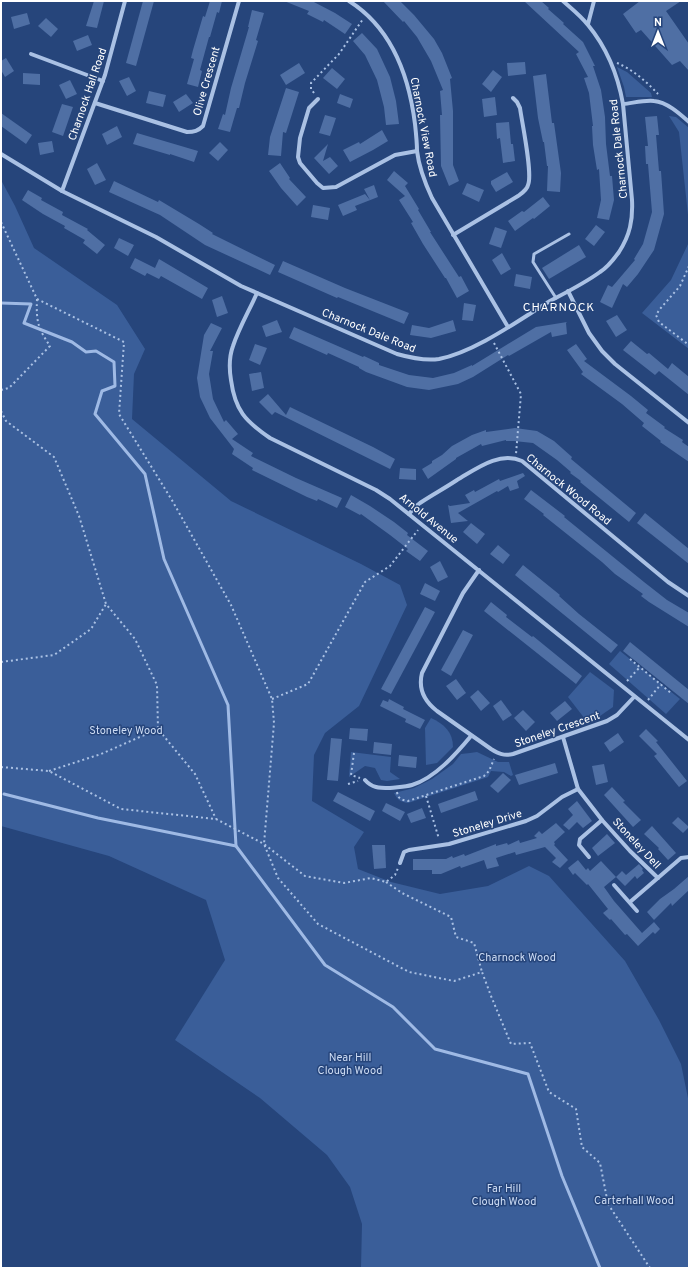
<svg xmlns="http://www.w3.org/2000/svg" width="690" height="1269" font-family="Overpass,sans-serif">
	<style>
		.green { fill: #3a5e99 }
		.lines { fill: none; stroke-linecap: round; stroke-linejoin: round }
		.stream { stroke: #9fbae5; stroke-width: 3 }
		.building { fill: #4f6fa4 }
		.path { stroke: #aac1e4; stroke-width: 2; stroke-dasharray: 2 3; stroke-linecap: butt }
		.service { stroke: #aac1e4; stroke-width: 3 }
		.minor { stroke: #aac1e4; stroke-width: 4 }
		.labels { text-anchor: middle; stroke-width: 3; stroke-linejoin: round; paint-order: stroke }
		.street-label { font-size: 11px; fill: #fff; stroke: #26457b }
		.park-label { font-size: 11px; fill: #cddcf4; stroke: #26457b }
		.neighbourhood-label { font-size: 12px; letter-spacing: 1px; fill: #fff; stroke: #26457b }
	</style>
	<rect width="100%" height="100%" fill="#26457b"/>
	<g class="green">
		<polygon points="617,67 627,72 651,93 652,97 626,97 624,87"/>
		<polygon points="669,116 676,117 689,128 689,224 679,132"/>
		<polygon points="1,180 15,206 34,248 117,305 145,349 134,374 132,419 231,501 361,564 400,585 407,605 359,706 325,733 314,755 312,801 364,832 354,847 358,869 391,882 440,894 488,886 529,866 549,876 625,961 659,1020 681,1064 689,1103 689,1268 361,1268 362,1224 350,1187 327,1155 260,1098 175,1040 225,960 206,900 109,856 1,826"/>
		<polygon points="689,242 689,349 642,313 671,280"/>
		<polygon points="620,651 680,699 666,714 609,664"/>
		<polygon points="590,672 614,690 613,707 600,716 585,719 568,697"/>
		<path d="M431 718C444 724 453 732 453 747L437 763 426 765 425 728Z"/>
		<polygon points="351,752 391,757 390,772 400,779 387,781 381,780 375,768 365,766 349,777"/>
		<path d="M470 753 477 752 498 762H509L513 775 511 776 504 772 491 771 488 777 408 803C400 802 397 799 394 793L414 788 432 779 453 764 461 754Z"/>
	</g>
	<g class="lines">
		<g class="stream">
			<polyline points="1,303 31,304 24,323 72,342 86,352 96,351 114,362 115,386 102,391 95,414 145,474 164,559 228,705 236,846 325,965 393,1007 435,1049 528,1074 562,1176 600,1268"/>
			<polyline points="4,794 98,818 236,846"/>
		</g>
	</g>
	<g class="building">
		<polygon points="94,1 104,1 97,28 86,26"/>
		<polygon points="143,1 154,1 136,66 126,63"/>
		<polygon points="210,1 222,1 219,13 217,12 210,37 209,37 200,70 202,71 198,87 187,84 194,59 191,58 193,50 203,16 205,17"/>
		<polygon points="284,1 312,1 335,13 352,24 345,34 324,20 323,22 307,14 309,11"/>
		<polygon points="383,1 400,1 414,15 434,39 442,53 452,78 450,79 453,111 453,165 459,181 449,186 441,166 440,115 442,115 440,91 443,90 431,61 417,37 404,21 403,22"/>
		<polygon points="524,1 541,1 549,8 548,9 564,23 563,24 583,42 595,66 593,66 601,90 605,117 606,144 610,176 612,176 614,200 609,220 597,218 601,200 599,169 597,170 593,145 592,126 593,126 589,93 584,78 588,77 576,54 579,52"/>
		<polygon points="640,1 681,1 666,11 689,44 689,71 680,61 672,65 641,30 636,33 623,14"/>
		<polygon points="252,10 264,13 256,40 258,41 245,83 239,108 237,108 230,132 218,129 223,114 225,115 231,88 249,27 248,27"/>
		<polygon points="27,13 30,24 14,29 11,17"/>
		<polygon points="46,18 58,29 51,37 38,26"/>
		<polygon points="362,33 377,49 390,77 396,101 399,124 386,125 384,107 377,80 365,55 353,41"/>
		<polygon points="88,35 92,45 77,51 73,41"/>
		<polygon points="6,58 14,71 5,77 1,70 1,61"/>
		<polygon points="525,62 526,74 508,76 507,63"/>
		<polygon points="299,63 305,73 286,85 280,75"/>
		<polygon points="332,68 345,79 337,89 323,78"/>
		<polygon points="493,70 502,77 491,92 482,84"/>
		<polygon points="23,73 40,74 40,85 23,84"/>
		<polygon points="546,74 552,123 554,123 561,173 560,192 547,191 548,166 547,166 544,142 543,142 538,118 533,76"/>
		<polygon points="129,77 136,91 127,96 119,81"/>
		<polygon points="70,80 77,94 66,99 59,85"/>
		<polygon points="286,88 299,92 286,133 283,132 281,156 268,155 270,137"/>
		<polygon points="149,91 166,95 163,107 146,103"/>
		<polygon points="186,94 193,103 179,112 173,102"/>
		<polygon points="340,94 353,99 350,108 337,103"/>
		<polygon points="495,97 497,115 484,117 482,99"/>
		<polygon points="62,104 73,107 63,136 52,132"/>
		<polygon points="1,113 32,135 26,144 1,126"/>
		<polygon points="325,115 336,118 330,136 319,133"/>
		<polygon points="657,116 659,135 656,135 659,171 661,171 664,214 654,250 638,274 627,287 623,284 612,308 600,302 608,285 612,287 635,260 634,259 643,244 652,212 648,164 646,164 645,146 648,146 645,117"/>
		<polygon points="509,122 511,144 513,144 515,161 503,163 500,138 497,139 496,123"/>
		<polygon points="117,126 122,137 107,145 102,134"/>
		<polygon points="382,130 388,141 373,150 350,162 343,150 359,142 360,144"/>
		<polygon points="137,133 198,151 194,162 170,154 170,155 133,144"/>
		<polygon points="52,141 54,152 40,155 38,143"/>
		<polygon points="220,142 228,150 218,161 209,153"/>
		<polygon points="328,144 323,161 330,157 338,166 329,174 314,158"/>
		<polygon points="97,163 106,180 95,185 87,169"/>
		<polygon points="280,163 290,178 289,179 306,197 297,206 281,188 269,171"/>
		<polygon points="394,171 408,183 405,186 419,209 418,210 431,232 430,232 459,277 461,276 469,291 457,298 446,278 445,278 423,244 411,223 413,222 399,200 405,196 387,180"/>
		<polygon points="507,172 513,182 496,192 491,184 491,181"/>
		<polygon points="114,181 158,202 159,200 199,224 213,233 212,234 275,265 270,275 205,245 160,215 109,192"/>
		<polygon points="467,183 484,190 479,202 462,194"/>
		<polygon points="374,185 378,197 355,206 357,210 343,216 338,205 365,194 370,200 364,189"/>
		<polygon points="28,190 42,198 41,200 63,212 62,215 88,229 87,230 105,245 97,254 83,243 85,240 64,228 65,226 43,214 22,200"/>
		<polygon points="543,197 550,206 534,219 533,218 515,231 508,221 522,211 524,212"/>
		<polygon points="313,205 330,208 328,220 311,217"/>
		<polygon points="596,225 605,232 594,246 585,239"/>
		<polygon points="495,227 507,231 501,248 489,244"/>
		<polygon points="119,238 134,245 128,256 114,248"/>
		<polygon points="579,245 586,257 549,279 542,268"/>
		<polygon points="502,253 511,269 501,275 492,260"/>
		<polygon points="135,258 155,268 159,259 208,288 202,299 161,276 159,279 147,273 145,276 130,268"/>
		<polygon points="283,261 345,288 409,313 404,324 338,297 337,298 278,272"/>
		<polygon points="516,274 532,277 530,289 514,286"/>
		<polygon points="222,296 228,313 217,317 212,300"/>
		<polygon points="464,303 476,305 473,321 462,320"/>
		<polygon points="617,315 627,330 616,337 606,321"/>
		<polygon points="277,320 282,332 266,337 262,326"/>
		<polygon points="453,320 456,331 431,338 410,335 412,325 429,328"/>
		<polygon points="567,322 566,323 567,334 552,337 551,332 509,356 508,355 473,377 458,384 429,390 407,387 366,372 359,368 359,367 328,353 327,355 289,338 294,327 363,357 364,356 379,363 379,365 409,375 433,378 454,373 472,365 472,366 536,327"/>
		<polygon points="211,323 222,328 210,351 213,351 209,374 213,399 224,422 226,420 238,434 232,439 253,453 251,456 296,478 342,498 337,508 318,499 317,501 307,497 252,470 253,468 232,454 234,449 210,418 200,397 197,378 204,335"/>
		<polygon points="631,341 647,354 649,353 668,369 672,363 689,377 689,395 659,371 655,375 623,350"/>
		<polygon points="255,344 267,348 260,365 249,360"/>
		<polygon points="576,344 587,359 584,361 631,396 648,410 646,413 665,427 664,428 683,440 682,442 689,447 689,462 660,442 661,441 642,426 644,423 622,404 581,374 583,372 567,350"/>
		<polygon points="261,372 264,388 252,391 249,374"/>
		<polygon points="268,394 286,415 290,407 373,447 395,459 390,469 275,412 272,415 259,402"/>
		<polygon points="515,428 537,431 554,441 572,457 571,459 636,513 629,522 580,482 581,481 570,473 571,472 557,460 533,443 514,441 506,441 506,440 482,446 481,444 456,458 456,459 428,479 422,469 432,463 432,461 442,455 452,446 472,435 486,430 486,432"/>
		<polygon points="400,468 416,469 416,480 399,479"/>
		<polygon points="523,473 525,476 517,481 519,488 510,491 508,486 498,492 497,491 458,513 468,521 451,523 448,505 450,506 470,503 465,495 474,490 475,492 499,479 500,481"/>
		<polygon points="531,490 565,516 564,517 644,582 667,600 689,613 689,627 649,602 641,596 643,594 615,574 602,562 543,515 544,514 524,499"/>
		<polygon points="351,495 370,506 394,522 408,533 407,535 428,551 420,561 406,551 408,549 390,535 361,514 360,515 345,507"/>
		<polygon points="645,513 689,549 689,564 637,523"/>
		<polygon points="471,523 485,534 477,544 463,532"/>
		<polygon points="498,545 510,555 503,564 490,554"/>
		<polygon points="440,561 448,577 438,582 430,567"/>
		<polygon points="523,565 560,595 559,596 579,614 618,645 611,653 515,575"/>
		<polygon points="425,583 440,591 435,601 420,594"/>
		<polygon points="491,602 507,615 506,617 532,637 533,636 582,676 576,684 484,611"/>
		<polygon points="425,607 435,612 391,694 381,689"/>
		<polygon points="463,630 473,635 451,676 441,670"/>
		<polygon points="630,642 689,690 689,704 623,651"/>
		<polygon points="456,679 466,693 457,700 446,686"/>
		<polygon points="478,690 490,703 481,711 470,697"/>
		<polygon points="389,699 404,707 403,709 425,720 420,729 405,722 406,719 380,706 383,700 388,702"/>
		<polygon points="501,700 512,715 503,721 493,706"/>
		<polygon points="565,701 572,709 557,721 550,713"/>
		<polygon points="523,710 535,722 526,731 514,718"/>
		<polygon points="350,728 368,729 367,741 349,739"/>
		<polygon points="646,729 658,741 656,742 687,781 679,787 654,756 657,754 639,736"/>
		<polygon points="618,733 624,742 610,752 604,743"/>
		<polygon points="331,738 342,739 338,781 327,780"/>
		<polygon points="374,742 392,744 391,755 373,753"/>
		<polygon points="399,755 417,757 416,768 398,766"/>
		<polygon points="555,763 558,773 519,785 515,775"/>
		<polygon points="604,764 608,782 596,785 592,766"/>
		<polygon points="503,773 511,780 498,793 490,786"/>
		<polygon points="612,787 625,801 623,802 641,820 633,827 604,795"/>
		<polygon points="475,791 478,800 441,813 438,804"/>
		<polygon points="338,792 375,811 370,821 333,801"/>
		<polygon points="577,801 592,821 583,828 577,822 569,830 563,825 573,815 568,809"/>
		<polygon points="386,803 405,812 400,821 382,811"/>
		<polygon points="422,808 426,818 411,823 407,814"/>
		<polygon points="678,817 689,827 683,833 672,823"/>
		<polygon points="556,823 565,832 554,842 555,844 554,845 568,860 560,868 552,862 556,858 545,847 516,855 515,852 496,858 499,866 487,869 484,860 461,868 460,866 441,874 432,874 432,870 413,870 413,859 446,859 452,856 453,858 464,854 465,856 496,844 496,846 507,843 508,845 519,840 520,843 537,838 534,836 539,831 542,834"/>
		<polygon points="652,826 676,853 668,860 658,849 659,848 644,834"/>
		<polygon points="607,834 615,843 598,856 592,848"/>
		<polygon points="372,845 385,845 386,868 374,869"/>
		<polygon points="578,860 586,870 588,868 590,871 601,861 616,877 604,887 614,901 642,933 654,922 660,929 655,934 653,932 638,946 627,934 625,935 611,919 610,920 603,913 608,909 588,884 587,885 575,873 573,875 568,868"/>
		<polygon points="639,864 643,869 642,870 644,873 637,879 635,876 625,886 616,877 622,871 626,875"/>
		<polygon points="689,876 689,890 672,906 671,903 654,920 647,912 660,899 674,889"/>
	</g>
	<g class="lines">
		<g class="path">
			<path d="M617 63C632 69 647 82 658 94"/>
			<polyline points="314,93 311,89 311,83 339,54 363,19"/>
			<path d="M1 222 37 299C36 322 38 328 50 346L9 388 1 390"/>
			<polyline points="689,266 680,286 660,309 656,315 659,322 689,345"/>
			<polyline points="37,299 124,342 119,414 173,502 231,605 272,699 274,723 264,844 278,878 318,924 409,972 454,981 482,972 491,996 511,1044 530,1043 549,1092 576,1109 582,1147 600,1163 608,1204 650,1268"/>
			<polyline points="494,343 521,394 516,454"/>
			<polyline points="1,411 6,421 54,457 79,516 106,604 135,639 157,685 158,729 195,774 216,819"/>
			<polyline points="630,659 671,693"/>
			<polyline points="1,662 54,655 91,629 106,604"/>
			<polyline points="627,681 640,667"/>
			<polyline points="272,699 308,684 365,582 390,566 418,530"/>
			<polyline points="648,700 661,684"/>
			<polyline points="354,753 351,775 360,778"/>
			<polyline points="1,767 49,771 121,809 216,819 264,844 305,876 344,883 371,878 386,882 395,875 398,868"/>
			<polyline points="49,771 101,754 158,729"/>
			<polyline points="348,784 358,781"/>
			<path d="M397 792C398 799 402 800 408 801L484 776 489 771 494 759"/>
			<polyline points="426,796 439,839"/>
			<polyline points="386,882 402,893 451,917 456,937 474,943 482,972"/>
		</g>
		<polyline class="service" points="556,298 533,262 534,254 569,234"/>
		<g class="minor">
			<path d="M349 1C392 28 409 76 415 124 416 133 417 142 417 151 419 168 425 183 432 198L508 327"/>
			<polyline points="588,24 594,1"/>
			<polyline points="31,54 103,81"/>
			<polyline points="318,99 309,108 300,138 298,157 300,163 317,183 323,188 336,187 395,155 417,151"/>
			<path d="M95 103 187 132C194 132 198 131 203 126L239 1"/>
			<path d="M623 104C633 103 644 100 654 101 667 102 680 114 689 122"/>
			<path d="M1 154 62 191 156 237 241 286 397 354C411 358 425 361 439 359 475 352 519 320 550 301 567 292 585 283 600 272 608 267 614 259 619 252 630 235 633 220 632 200L623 104C618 76 607 48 588 25 581 16 572 9 563 1"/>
			<polyline points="62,191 105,75 125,1"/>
			<path d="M453 235 518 196C522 193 527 190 528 185 533 174 522 123 520 108L517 102 513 98"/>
			<polyline points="568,291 589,333 602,351 615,364 689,423"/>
			<path d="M257 293C249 311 239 328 233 346 229 357 229 368 231 380 235 410 245 421 270 438L376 490 390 499 689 740"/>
			<path d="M409 514 415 507 420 503C432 495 445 488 457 480 476 469 499 451 522 461L668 582 689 596"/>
			<path d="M479 570 463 593 422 673C418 689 424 701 437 711L491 749C499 754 504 756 513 754L607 721 617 715 634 697"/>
			<polyline points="563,737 578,789 602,820 630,851 658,878"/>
			<path d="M365 780C372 788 379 788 390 788 397 787 405 787 412 785 435 778 456 754 471 736"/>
			<polyline points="589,857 579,845 580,839 602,820"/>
			<polyline points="400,863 404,852 409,850 449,844 526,821 537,816 562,797 578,789"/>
			<polyline points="614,885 637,911"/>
			<polyline points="630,902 681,858 689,857"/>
		</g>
	</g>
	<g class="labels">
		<g class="street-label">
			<text transform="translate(206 81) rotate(-74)" y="4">Olive Crescent</text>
			<text transform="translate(87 94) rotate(-71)" y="4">Charnock Hall Road</text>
			<text transform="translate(424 127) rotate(79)" y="4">Charnock View Road</text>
			<text transform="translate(618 149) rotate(-96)" y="4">Charnock Dale Road</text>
			<text transform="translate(369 330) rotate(22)" y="4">Charnock Dale Road</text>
			<text transform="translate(569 489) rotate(39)" y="4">Charnock Wood Road</text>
			<text transform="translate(429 518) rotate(39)" y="4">Arnold Avenue</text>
			<text transform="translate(557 729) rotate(-19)" y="4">Stoneley Crescent</text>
			<text transform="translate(487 823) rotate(-17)" y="4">Stoneley Drive</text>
			<text transform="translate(637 843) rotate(47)" y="4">Stoneley Dell</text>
		</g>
		<g class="park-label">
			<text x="126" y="734">Stoneley Wood</text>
			<text x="517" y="961">Charnock Wood</text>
			<text x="350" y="1061">Near Hill<tspan x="350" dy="13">Clough Wood</tspan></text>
			<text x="504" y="1192">Far Hill<tspan x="504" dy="13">Clough Wood</tspan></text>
			<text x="634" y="1204">Carterhall Wood</text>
		</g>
		<g class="neighbourhood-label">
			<text x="559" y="311">CHARNOCK</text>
		</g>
	</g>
	<rect width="690" height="1269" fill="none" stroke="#ffffff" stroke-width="4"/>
	<g transform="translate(658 32)" stroke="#26457b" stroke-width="3" paint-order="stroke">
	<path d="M0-3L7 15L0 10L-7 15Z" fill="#ffffff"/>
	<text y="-6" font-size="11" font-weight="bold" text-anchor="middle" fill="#ffffff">N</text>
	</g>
</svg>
